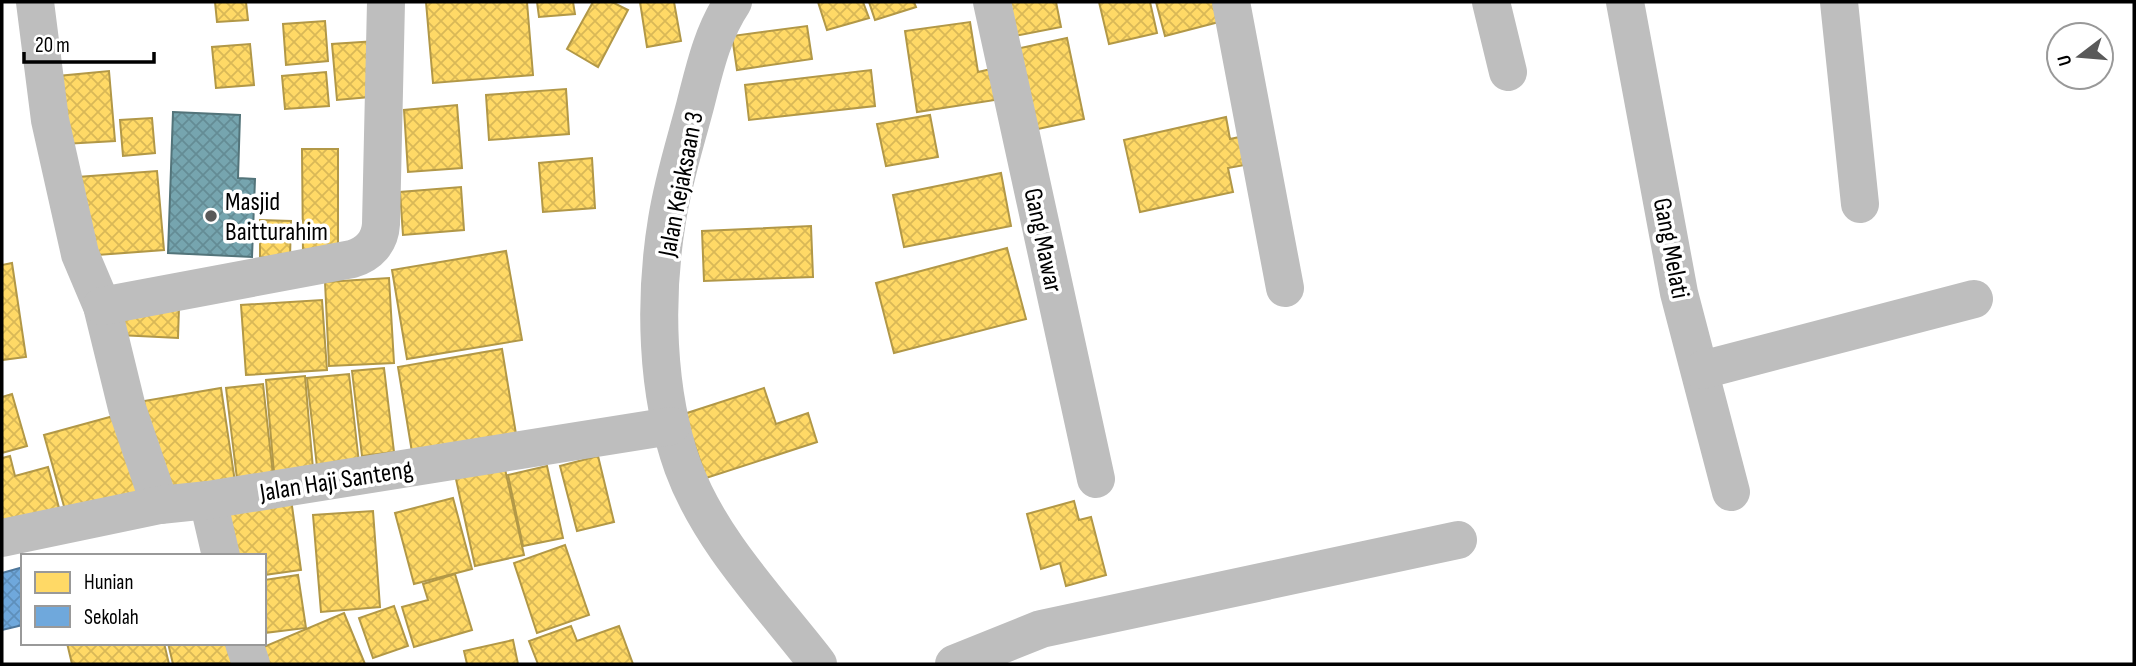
<svg xmlns="http://www.w3.org/2000/svg" width="2136" height="666" font-family="'Sofia Sans Condensed',sans-serif">
	<style>
		.homes { fill: url(#homes-cross-hatch); stroke: #b29847; stroke-width: 2 }
		.schools { fill: url(#schools-cross-hatch); stroke: #4e769a; stroke-width: 2 }
		.public { fill: url(#public-cross-hatch); stroke: #53747a; stroke-width: 2 }
		.lines { fill: none; stroke-linecap: round; stroke-linejoin: round }
		.minor { stroke: #bebebe; stroke-width: 38 }
		.poi-dot { fill: #595959; stroke: #fff; stroke-width: 2.5 }
		.labels { text-anchor: middle; stroke-width: 7; stroke-linejoin: round; paint-order: stroke }
		.street-label { font-size: 26px; fill: #000; stroke: #fff }
		.poi-label { font-size: 26px; fill: #000; stroke: #fff; text-anchor: start }
	</style>
	<defs>
		<pattern id="homes-cross-hatch" width="8" height="8" patternUnits="userSpaceOnUse" patternTransform="scale(1.75)"><rect width="8" height="8" fill="#ffd966"/><path d="M0 0l8 8M0 8l8-8" fill="none" stroke="#d9b857"/></pattern>
		<pattern id="schools-cross-hatch" width="8" height="8" patternUnits="userSpaceOnUse" patternTransform="scale(1.75)"><rect width="8" height="8" fill="#6fa8dc"/><path d="M0 0l8 8M0 8l8-8" fill="none" stroke="#5e8fbb"/></pattern>
		<pattern id="public-cross-hatch" width="8" height="8" patternUnits="userSpaceOnUse" patternTransform="scale(1.75)"><rect width="8" height="8" fill="#76a5af"/><path d="M0 0l8 8M0 8l8-8" fill="none" stroke="#648c95"/></pattern>
	</defs>
	<rect width="100%" height="100%" fill="#fff"/>
	<g class="homes">
		<polygon points="215,2 246,2 248,20 217,22"/>
		<polygon points="426,2 527,2 533,75 433,83"/>
		<polygon points="537,2 573,2 575,14 539,17"/>
		<polygon points="593,2 612,2 628,10 598,67 567,49"/>
		<polygon points="640,2 674,2 681,41 647,47"/>
		<polygon points="818,2 863,2 869,18 827,30"/>
		<polygon points="869,2 914,2 916,7 875,20"/>
		<polygon points="998,2 1056,2 1061,27 1005,38"/>
		<polygon points="1099,2 1150,2 1157,33 1109,44"/>
		<polygon points="1156,2 1214,2 1219,22 1165,36"/>
		<polygon points="325,21 328,61 286,65 283,24"/>
		<polygon points="970,22 978,72 991,69 995,100 917,112 905,31"/>
		<polygon points="807,26 812,59 737,70 732,36"/>
		<polygon points="1067,38 1084,119 1024,132 1007,51"/>
		<polygon points="376,41 381,96 337,100 332,44"/>
		<polygon points="250,44 254,85 216,88 212,47"/>
		<polygon points="871,70 875,106 749,120 745,85"/>
		<polygon points="109,71 115,141 64,144 58,76"/>
		<polygon points="326,72 329,106 285,109 282,76"/>
		<polygon points="566,89 569,134 489,140 486,95"/>
		<polygon points="457,105 462,168 408,172 404,110"/>
		<polygon points="930,115 938,157 886,166 877,124"/>
		<polygon points="1226,117 1230,139 1244,136 1250,164 1228,168 1233,192 1140,212 1124,140"/>
		<polygon points="152,118 155,153 123,156 120,120"/>
		<polygon points="302,149 338,149 338,254 303,254"/>
		<polygon points="592,158 595,208 543,212 539,163"/>
		<polygon points="157,171 164,250 84,256 78,177"/>
		<polygon points="1001,173 1011,226 904,247 893,195"/>
		<polygon points="461,187 464,230 403,235 400,192"/>
		<polygon points="260,220 291,221 290,258 260,257"/>
		<polygon points="811,226 813,277 704,281 702,231"/>
		<polygon points="1007,248 1026,319 894,353 876,283"/>
		<polygon points="506,251 522,340 407,359 392,270"/>
		<polygon points="12,263 26,357 2,360 2,265"/>
		<polygon points="389,278 394,363 329,366 325,282"/>
		<polygon points="322,300 327,370 246,375 241,305"/>
		<polygon points="120,305 179,307 178,338 119,335"/>
		<polygon points="502,349 516,434 412,452 398,367"/>
		<polygon points="384,368 394,452 362,456 352,371"/>
		<polygon points="349,374 359,463 317,467 307,378"/>
		<polygon points="305,376 313,469 274,473 266,380"/>
		<polygon points="263,384 273,475 237,479 226,388"/>
		<polygon points="221,388 235,482 159,495 144,401"/>
		<polygon points="764,388 776,424 808,413 817,442 706,478 684,414"/>
		<polygon points="12,394 27,446 2,453 2,397"/>
		<polygon points="117,415 140,497 67,517 44,435"/>
		<polygon points="10,456 15,476 48,467 62,519 6,533 2,516 2,458"/>
		<polygon points="598,456 614,522 577,531 560,466"/>
		<polygon points="503,460 524,555 475,566 454,470"/>
		<polygon points="547,466 563,538 523,546 508,475"/>
		<polygon points="453,498 472,569 414,584 395,513"/>
		<polygon points="291,499 301,570 264,575 264,556 232,556 226,508"/>
		<polygon points="1074,501 1079,520 1091,517 1106,575 1066,586 1060,563 1041,569 1027,514"/>
		<polygon points="373,511 380,607 321,612 313,515"/>
		<polygon points="565,545 589,615 537,633 514,563"/>
		<polygon points="455,574 472,630 414,647 402,607 428,600 423,584"/>
		<polygon points="298,575 306,628 264,633 264,580"/>
		<polygon points="394,606 408,646 373,658 359,618"/>
		<polygon points="344,613 365,664 260,664 254,651"/>
		<polygon points="571,626 577,641 619,626 633,664 538,664 529,641"/>
		<polygon points="513,640 518,664 467,664 464,651"/>
		<polygon points="67,643 164,643 169,664 72,664"/>
		<polygon points="168,643 227,643 232,663 173,664"/>
	</g>
	<polygon class="schools" points="23,567 23,625 2,630 2,573"/>
	<polygon class="public" points="173,112 240,115 238,178 255,179 252,257 168,253"/>
	<g class="lines">
		<g class="minor">
			<polyline points="35,2 50,120 80,254 102,306 127,408 160,505"/>
			<path d="M733 2C712 33 704 71 695 106 685 144 673 181 667 220 654 299 656 392 683 467 710 541 771 603 818 664"/>
			<polyline points="992,2 1096,479"/>
			<polyline points="1231,2 1285,288"/>
			<polyline points="1491,2 1508,72"/>
			<polyline points="1625,2 1679,293 1731,492"/>
			<polyline points="1839,2 1860,204"/>
			<path d="M102 306 352 259C369 254 380 242 381 224L386 2"/>
			<polyline points="1702,370 1974,299"/>
			<polyline points="208,500 221,556"/>
			<polyline points="2,538 160,505 208,500 671,426"/>
			<polyline points="244,643 251,664"/>
			<polyline points="954,664 1041,629 1458,540"/>
		</g>
	</g>
	<circle class="poi-dot" cx="211" cy="216" r="7"/>
	<g class="labels">
		<g class="street-label">
			<text transform="translate(680 184) rotate(-79)" y="9">Jalan Kejaksaan 3</text>
			<text transform="translate(1044 240) rotate(78)" y="9">Gang Mawar</text>
			<text transform="translate(1672 248) rotate(79)" y="9">Gang Melati</text>
			<text transform="translate(336 480) rotate(-9)" y="9">Jalan Haji Santeng</text>
		</g>
		<g class="poi-label">
			<text x="225" y="210">Masjid<tspan x="225" dy="30">Baitturahim</tspan></text>
		</g>
	</g>
	<rect width="2136" height="666" fill="none" stroke="#000000" stroke-width="7"/>
	<rect x="21" y="554" width="245" height="91" fill="#ffffff" stroke="#999999" stroke-width="2"/>
	<rect x="35" y="572" width="35" height="21" fill="#ffd966" stroke="#999999" stroke-width="2"/>
	<text x="84" y="589" font-size="21" fill="#000000">Hunian</text>
	<rect x="35" y="606" width="35" height="21" fill="#6fa8dc" stroke="#999999" stroke-width="2"/>
	<text x="84" y="624" font-size="21" fill="#000000">Sekolah</text>
	<g transform="translate(2080 56) rotate(254)"><circle r="33" fill="#ffffff" stroke="#999999" stroke-width="2"/>
	<path d="M0-5L12 26L0 18L-12 26Z" fill="#595959"/>
	<text y="-10" font-size="19" font-weight="bold" text-anchor="middle" fill="#000000">U</text>
	</g>
	<path d="M24 52v10h130v-10" fill="none" stroke="#000000" stroke-width="3.5"/>
	<text x="35" y="52" font-size="21" fill="#000000" stroke="#ffffff" stroke-width="5" paint-order="stroke">20 m</text>
</svg>
